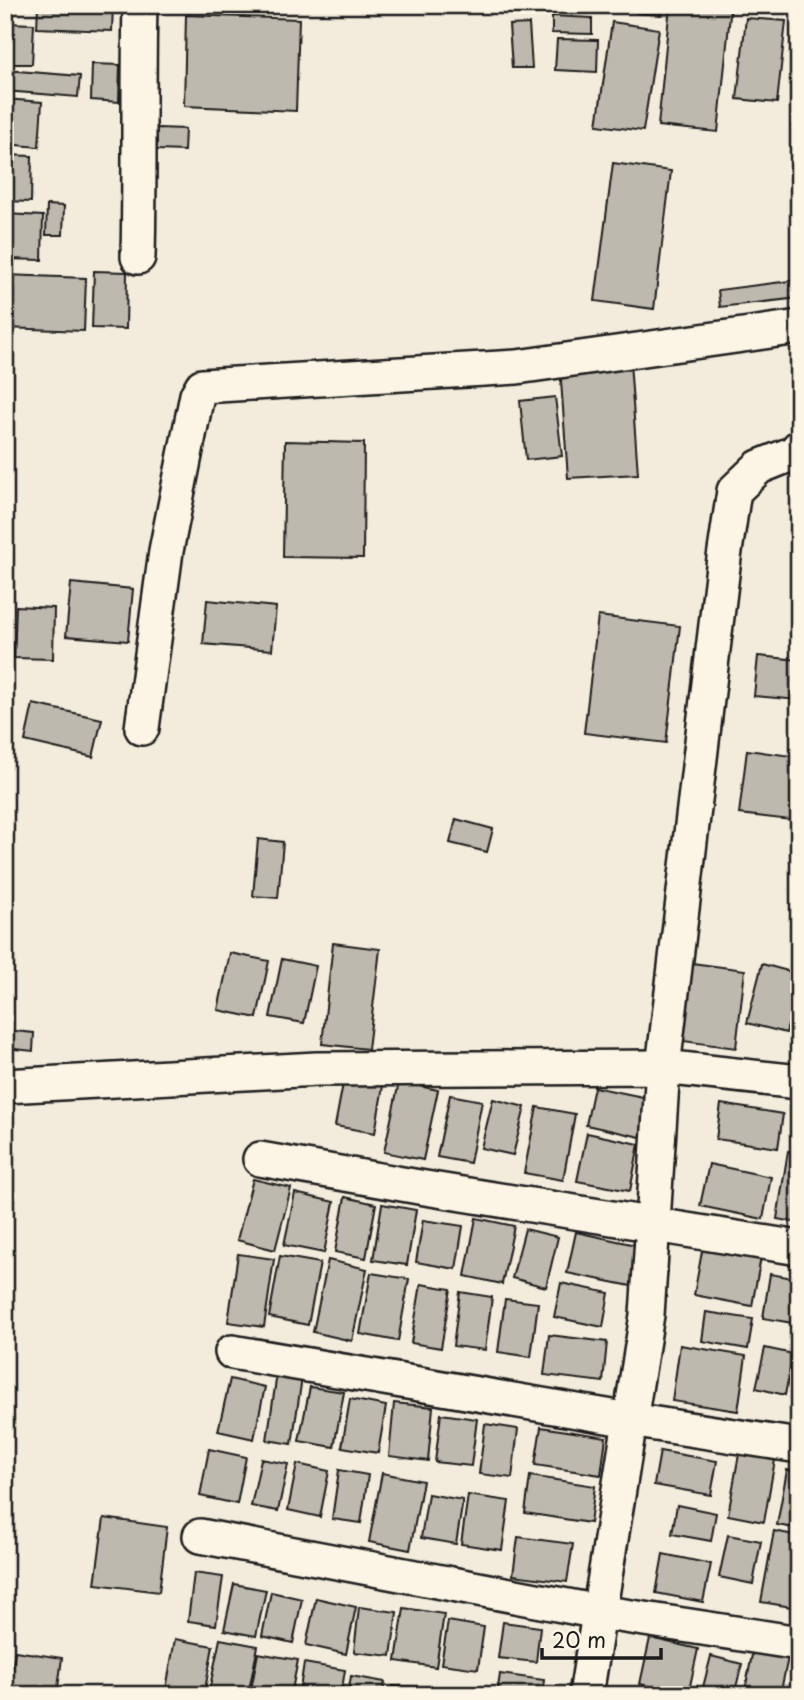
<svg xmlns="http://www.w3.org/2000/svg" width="804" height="1700" font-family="'Playpen Sans',sans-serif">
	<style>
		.building { fill: #beb9ae; stroke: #1c1c1c; stroke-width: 2 }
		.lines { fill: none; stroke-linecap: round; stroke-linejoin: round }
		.minor-casing { stroke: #1c1c1c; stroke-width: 38 }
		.minor { stroke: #fcf5e5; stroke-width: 33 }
	</style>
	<rect width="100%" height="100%" fill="#f3ecdd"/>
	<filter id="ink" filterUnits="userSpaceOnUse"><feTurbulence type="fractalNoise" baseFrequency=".0143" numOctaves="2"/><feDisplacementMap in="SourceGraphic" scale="14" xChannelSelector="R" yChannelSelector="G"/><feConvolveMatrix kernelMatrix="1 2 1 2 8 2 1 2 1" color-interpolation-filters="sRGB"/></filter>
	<g filter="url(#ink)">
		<g class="building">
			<polygon points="38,5 113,5 112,31 37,28"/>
			<polygon points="636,5 662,5 661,15 636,13"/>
			<polygon points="670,5 731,5 718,132 658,126"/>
			<polygon points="186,15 299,19 296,111 184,106"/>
			<polygon points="552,16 592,18 592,34 552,33"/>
			<polygon points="746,18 786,21 777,103 737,99"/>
			<polygon points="612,22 659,29 643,131 597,125"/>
			<polygon points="5,23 34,24 32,64 5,64"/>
			<polygon points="529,24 532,68 512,68 509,25"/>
			<polygon points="557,39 598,40 597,72 555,70"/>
			<polygon points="92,64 120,65 119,102 91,100"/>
			<polygon points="5,70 80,76 78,97 5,91"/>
			<polygon points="5,99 42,102 39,147 5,144"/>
			<polygon points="157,128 185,129 184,151 157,150"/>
			<polygon points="5,155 32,156 31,202 5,201"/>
			<polygon points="613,163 671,171 654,309 595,301"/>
			<polygon points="47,205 64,206 63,235 46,235"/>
			<polygon points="5,214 43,216 42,260 5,259"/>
			<polygon points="94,271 127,272 126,329 92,328"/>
			<polygon points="5,275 86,278 84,331 5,328"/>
			<polygon points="799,280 799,298 720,307 718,290"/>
			<polygon points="630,362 638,474 568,478 560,367"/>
			<polygon points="555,397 562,456 526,460 520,401"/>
			<polygon points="285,441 364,443 363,558 283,557"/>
			<polygon points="71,583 133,589 128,641 66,636"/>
			<polygon points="207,600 276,607 272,650 203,644"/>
			<polygon points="16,606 54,608 53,659 14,658"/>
			<polygon points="598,616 680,626 666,743 584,733"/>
			<polygon points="758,656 799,660 799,700 754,696"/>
			<polygon points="33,704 102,719 93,757 25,741"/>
			<polygon points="747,750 799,757 799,821 739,814"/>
			<polygon points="456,819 493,829 487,852 450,843"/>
			<polygon points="258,839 283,842 278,898 253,896"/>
			<polygon points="333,943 380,949 368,1049 322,1044"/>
			<polygon points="230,953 269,961 257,1018 218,1010"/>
			<polygon points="282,959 316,966 304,1023 270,1017"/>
			<polygon points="692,963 745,970 736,1048 683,1041"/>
			<polygon points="762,964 799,974 799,984 786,1033 747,1023"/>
			<polygon points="5,1030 34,1033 33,1051 5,1048"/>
			<polygon points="345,1073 384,1080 375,1133 335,1126"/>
			<polygon points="399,1082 438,1090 423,1160 384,1152"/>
			<polygon points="594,1087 653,1099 645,1138 586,1125"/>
			<polygon points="450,1095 482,1101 470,1163 437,1157"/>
			<polygon points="493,1099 525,1107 513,1155 481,1148"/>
			<polygon points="721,1104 783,1114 778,1148 716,1139"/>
			<polygon points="537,1107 575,1114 563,1180 524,1173"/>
			<polygon points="587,1133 639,1144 630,1191 577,1181"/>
			<polygon points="788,1151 799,1153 799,1223 777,1219"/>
			<polygon points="709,1164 771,1177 763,1219 700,1206"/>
			<polygon points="253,1179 291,1188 275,1250 237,1240"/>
			<polygon points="295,1193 334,1202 324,1253 284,1245"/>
			<polygon points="345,1197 376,1204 366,1258 335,1252"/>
			<polygon points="382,1204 416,1210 407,1265 373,1260"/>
			<polygon points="476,1218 514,1226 502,1284 465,1276"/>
			<polygon points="423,1220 463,1226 456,1269 416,1262"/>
			<polygon points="525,1229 558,1237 546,1287 512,1278"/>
			<polygon points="576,1232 645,1247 636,1287 567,1273"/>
			<polygon points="703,1246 761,1257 752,1306 694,1295"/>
			<polygon points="238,1254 274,1259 264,1327 228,1322"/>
			<polygon points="280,1256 320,1263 308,1325 269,1317"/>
			<polygon points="328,1260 367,1269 352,1341 313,1332"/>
			<polygon points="371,1273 409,1279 398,1341 360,1334"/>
			<polygon points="770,1274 799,1279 793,1323 763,1318"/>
			<polygon points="561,1283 609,1293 603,1327 554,1317"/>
			<polygon points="421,1284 451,1289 441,1348 411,1343"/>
			<polygon points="460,1292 492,1297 485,1350 453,1346"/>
			<polygon points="505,1299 538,1303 531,1357 498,1352"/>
			<polygon points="706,1312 753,1319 748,1349 702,1341"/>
			<polygon points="549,1335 607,1342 603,1382 544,1375"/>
			<polygon points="680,1345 746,1356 738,1411 672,1401"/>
			<polygon points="765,1348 793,1354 785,1395 756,1388"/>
			<polygon points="278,1367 303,1371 292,1444 267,1440"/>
			<polygon points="230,1379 265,1387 254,1439 218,1431"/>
			<polygon points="310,1387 344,1392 334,1447 299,1441"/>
			<polygon points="350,1399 386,1406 378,1453 342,1447"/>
			<polygon points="394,1403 433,1407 428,1461 389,1456"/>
			<polygon points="441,1414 477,1419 471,1466 435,1462"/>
			<polygon points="485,1424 518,1429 512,1478 479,1474"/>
			<polygon points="541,1427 606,1437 601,1475 535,1465"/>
			<polygon points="209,1449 246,1457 237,1504 200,1496"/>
			<polygon points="660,1451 717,1461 711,1495 654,1485"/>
			<polygon points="739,1454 775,1460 764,1522 728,1515"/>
			<polygon points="261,1459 288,1464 278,1511 251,1506"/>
			<polygon points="297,1464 329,1471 320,1517 288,1510"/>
			<polygon points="339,1470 368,1475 361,1523 332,1519"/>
			<polygon points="787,1470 799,1472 799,1529 777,1525"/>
			<polygon points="382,1473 423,1481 410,1550 369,1542"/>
			<polygon points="530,1476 595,1486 590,1523 525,1513"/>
			<polygon points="428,1494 463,1500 456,1544 421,1538"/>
			<polygon points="468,1495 509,1501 502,1550 461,1544"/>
			<polygon points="677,1505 716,1513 711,1541 672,1534"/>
			<polygon points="104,1518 167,1527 159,1592 95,1584"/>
			<polygon points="774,1531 799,1536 799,1572 792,1607 761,1602"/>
			<polygon points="728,1535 761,1541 753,1584 719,1577"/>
			<polygon points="518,1537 573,1544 567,1582 513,1575"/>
			<polygon points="663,1554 711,1564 703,1602 656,1593"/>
			<polygon points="194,1573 223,1577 216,1625 188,1621"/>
			<polygon points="234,1584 266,1590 256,1636 224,1630"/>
			<polygon points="271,1592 302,1599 293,1643 262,1636"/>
			<polygon points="316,1598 356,1607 346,1654 306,1645"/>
			<polygon points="359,1607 397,1612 391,1656 354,1652"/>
			<polygon points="404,1608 444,1614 436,1667 396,1661"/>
			<polygon points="448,1621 484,1627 478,1669 441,1664"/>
			<polygon points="503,1622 540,1627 536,1662 498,1658"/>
			<polygon points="650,1638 698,1649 688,1695 640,1684"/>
			<polygon points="175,1639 213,1646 204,1695 166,1689"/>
			<polygon points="220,1639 258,1646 248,1695 226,1695 209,1691"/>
			<polygon points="754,1645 789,1653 780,1695 744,1695"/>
			<polygon points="15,1651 62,1658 57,1695 33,1695 9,1692"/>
			<polygon points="258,1653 298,1660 291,1695 250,1695"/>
			<polygon points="711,1656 742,1664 734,1695 701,1695"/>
			<polygon points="304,1663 345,1670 341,1695 299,1695"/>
			<polygon points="500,1674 544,1680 542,1695 497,1695"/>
			<polygon points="351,1676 385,1682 382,1695 348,1695"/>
			<polygon points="393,1686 425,1687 424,1695 392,1695"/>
		</g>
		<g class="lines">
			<g class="minor-casing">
				<g id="minor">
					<path d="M138 257C140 173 138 89 140 5"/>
					<polyline points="142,728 166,551 197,395 202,386 517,367 799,327"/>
					<polyline points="5,1086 317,1069 663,1067 799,1082"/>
					<polyline points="260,1159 419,1187 799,1248"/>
					<polyline points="232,1352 630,1420 799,1446"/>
					<polyline points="200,1536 599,1612 799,1643"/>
					<polyline points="586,1695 647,1315 663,1067 724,558 734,491 759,467 794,453 799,447"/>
				</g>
			</g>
			<use href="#minor" class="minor"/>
		</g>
	</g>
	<rect width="804" height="1700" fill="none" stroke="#fcf5e5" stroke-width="28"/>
	<rect x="14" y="14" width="776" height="1672" fill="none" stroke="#1c1c1c" stroke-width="2.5" filter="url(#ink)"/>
	<path d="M542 1648v10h119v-10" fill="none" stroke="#1c1c1c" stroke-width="3.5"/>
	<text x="552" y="1648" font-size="21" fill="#1c1c1c" stroke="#fcf5e5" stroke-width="5" paint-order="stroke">20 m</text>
</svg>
